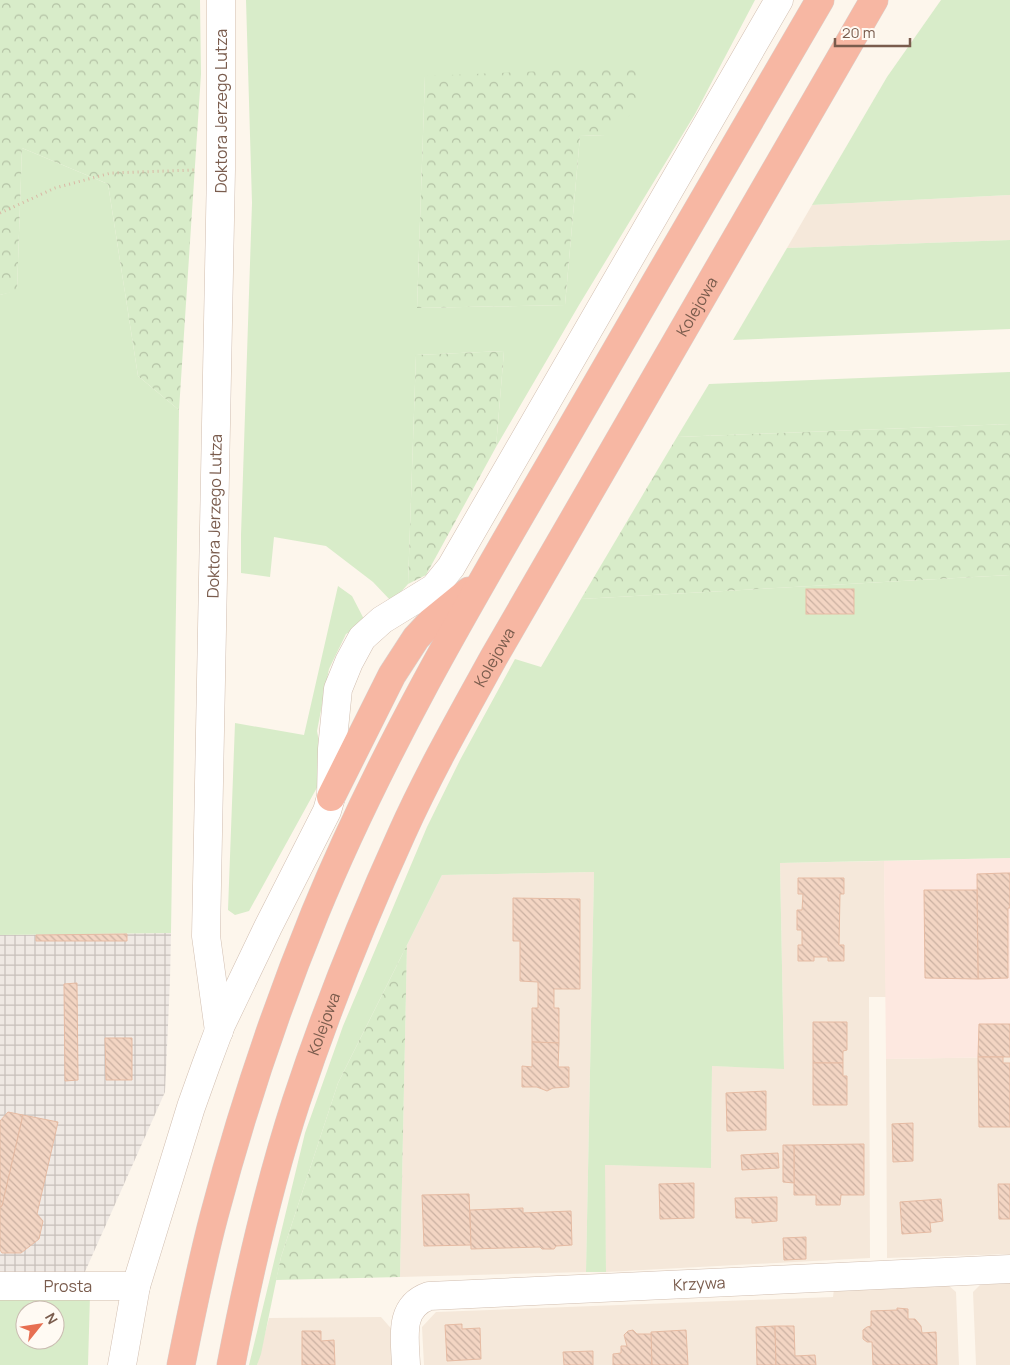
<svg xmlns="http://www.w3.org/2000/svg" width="1010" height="1365" font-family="Manrope,sans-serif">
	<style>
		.residential { fill: #f5e8da }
		.commercial { fill: #fde8e0 }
		.industrial { fill: url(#industrial-grid) }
		.green { fill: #d8ecc9; fill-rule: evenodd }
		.forest { fill: url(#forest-crowns) }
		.building { fill: url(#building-back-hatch); stroke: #e6bba3 }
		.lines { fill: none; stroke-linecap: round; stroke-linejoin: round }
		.street-casing { stroke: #d1beb0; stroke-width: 29 }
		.highway-casing { stroke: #dad1cd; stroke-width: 29 }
		.path { stroke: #d9b8a5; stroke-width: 3; stroke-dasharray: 1 4; stroke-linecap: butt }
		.street { stroke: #fff; stroke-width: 28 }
		.highway { stroke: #f7b7a3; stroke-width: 28 }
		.labels { text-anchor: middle; stroke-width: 4; stroke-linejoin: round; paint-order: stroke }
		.street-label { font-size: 16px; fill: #7a5c4d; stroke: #fffaf3 }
	</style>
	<defs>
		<pattern id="industrial-grid" width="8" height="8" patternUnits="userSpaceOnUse" patternTransform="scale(1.25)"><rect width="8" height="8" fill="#efe9e4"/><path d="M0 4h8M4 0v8" fill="none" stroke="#c7c0bb"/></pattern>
		<pattern id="forest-crowns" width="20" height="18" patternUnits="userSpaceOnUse" patternTransform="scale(1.25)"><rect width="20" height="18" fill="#d8ecc9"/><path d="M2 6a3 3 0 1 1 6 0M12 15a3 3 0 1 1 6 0" fill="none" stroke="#b4c2a5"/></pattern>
		<pattern id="building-back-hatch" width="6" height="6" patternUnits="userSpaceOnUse" patternTransform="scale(1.25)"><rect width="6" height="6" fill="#f3d5c3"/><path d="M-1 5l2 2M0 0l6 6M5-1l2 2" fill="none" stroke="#cab0a1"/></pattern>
	</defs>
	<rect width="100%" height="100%" fill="#fdf6ec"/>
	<g class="residential">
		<polygon points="1010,195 1010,240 787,248 812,205"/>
		<polygon points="884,861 886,997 869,997 870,1258 606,1272 604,1165 711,1167 712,1066 784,1068 780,863"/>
		<polygon points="594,872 586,1272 400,1277 407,945 442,875"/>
		<polygon points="1010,1057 1010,1254 887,1258 886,1059"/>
		<polygon points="1010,1283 1010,1365 976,1365 973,1292 980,1285"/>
		<polygon points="947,1284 956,1292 959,1365 424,1365 422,1327 436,1312 833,1297 834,1289"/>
		<polygon points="381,1317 395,1333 396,1365 257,1365 269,1318"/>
	</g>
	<polygon class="commercial" points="1010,858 1010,1057 886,1059 884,861"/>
	<polygon class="industrial" points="171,933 170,980 165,1092 84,1274 0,1274 0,935"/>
	<g class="green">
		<path d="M246 0H755L695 114 579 305 496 447 504 351 416 355 408 584 392 602 373 582 326 546 274 537 270 577 241 573V535L252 203ZM425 76 605 135 580 136 565 305 417 308Z"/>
		<polygon points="941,0 1010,0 1010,195 812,205 887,77"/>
		<polygon points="22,148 108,184 138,376 179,410 171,933 0,935 0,295 17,290"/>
		<polygon points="1010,240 1010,329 733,340 787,248"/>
		<polygon points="1010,372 1010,424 677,437 709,384"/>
		<polygon points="1010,575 1010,858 780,863 784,1069 712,1066 711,1168 605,1165 606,1272 586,1272 594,872 442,875 338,1083 281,1257 261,1354 257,1365 249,1365 305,1133 343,1026 427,827 460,760 515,659 541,667 581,599"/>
		<polygon points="338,586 352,596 366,623 346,634 329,669 317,731 325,773 249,911 235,915 228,910 235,723 304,735"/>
		<path d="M90 1295 88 1365H0V1298ZM25 1310H55V1340H25Z"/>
	</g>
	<g class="forest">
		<polygon points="0,0 200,0 201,74 179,410 138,376 108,184 22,148 17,291 0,295"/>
		<polygon points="640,67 637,109 605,135 580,136 565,305 417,308 425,76"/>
		<polygon points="504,351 496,447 426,575 408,584 416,355"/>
		<polygon points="1010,424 1010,575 581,599 677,437"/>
		<polygon points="407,945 400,1277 276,1280 281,1257 338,1083"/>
	</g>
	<g class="building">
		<rect x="806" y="589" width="48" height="25"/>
		<polygon points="1005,873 1010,873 1010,908 1008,908 1008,978 978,979 977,874"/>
		<polygon points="798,878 844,878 844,894 840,894 839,945 844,945 844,961 828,961 828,957 814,957 814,961 798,961 798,945 802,945 802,930 797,930 797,910 802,910 803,894 798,894"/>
		<polygon points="924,890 977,890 978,979 925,978"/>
		<polygon points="513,898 580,899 580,989 554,989 554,1008 559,1008 559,1043 532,1042 532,1008 538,1008 538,982 520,981 520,941 513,941"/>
		<polygon points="127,934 127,941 36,941 36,935"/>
		<polygon points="77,983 78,1080 65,1081 64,984"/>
		<polygon points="813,1022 847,1022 847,1050 843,1051 843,1063 813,1063"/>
		<polygon points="979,1024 1010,1024 1010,1057 978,1057"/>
		<polygon points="105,1038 132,1038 132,1080 106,1080"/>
		<polygon points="532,1042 559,1043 558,1067 569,1067 569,1087 553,1088 547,1091 537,1087 522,1087 522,1066 532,1067"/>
		<polygon points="978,1057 1003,1057 1003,1063 1010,1063 1010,1127 979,1127"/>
		<polygon points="813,1063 843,1063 843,1076 847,1076 847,1105 813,1105"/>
		<polygon points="766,1091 766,1130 727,1131 726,1093"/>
		<polygon points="8,1112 23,1115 2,1206 0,1207 0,1121"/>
		<polygon points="23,1115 58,1122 37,1214 43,1221 39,1239 21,1253 2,1253 0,1250 0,1207 2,1206"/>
		<polygon points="913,1123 913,1161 893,1162 892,1124"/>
		<polygon points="864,1144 864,1195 841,1195 840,1205 816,1205 816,1195 794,1195 794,1145"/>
		<polygon points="783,1145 794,1145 794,1183 783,1182"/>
		<polygon points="778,1153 779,1168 742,1170 741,1155"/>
		<polygon points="694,1183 694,1218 660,1219 659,1184"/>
		<polygon points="998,1184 1010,1184 1010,1219 999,1219"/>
		<polygon points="469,1194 471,1245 424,1246 422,1195"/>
		<polygon points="777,1197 777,1221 752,1223 752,1218 736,1218 735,1198"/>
		<polygon points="941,1199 943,1221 930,1223 931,1232 902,1234 900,1202"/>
		<polygon points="523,1208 523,1213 571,1211 572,1245 556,1246 554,1249 542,1249 540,1247 471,1249 470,1210"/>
		<polygon points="806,1237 806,1259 784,1260 783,1238"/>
		<polygon points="897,1308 908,1309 908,1319 915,1319 921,1326 922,1333 936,1332 937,1365 873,1365 872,1342 867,1342 863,1339 863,1330 867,1327 871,1326 871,1311 897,1310"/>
		<polygon points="462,1324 462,1329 480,1328 481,1359 447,1361 445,1325"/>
		<polygon points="775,1326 776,1365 757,1365 756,1327"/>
		<polygon points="775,1326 794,1326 795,1356 815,1355 816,1365 776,1365"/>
		<polygon points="633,1330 637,1334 652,1334 652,1365 613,1365 613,1354 621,1353 621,1346 627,1346 624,1335 628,1331"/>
		<polygon points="686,1330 688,1365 652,1365 651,1332"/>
		<polygon points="302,1331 321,1331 321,1341 334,1340 335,1365 302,1365"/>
		<polygon points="593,1351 593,1365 564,1365 563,1352"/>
	</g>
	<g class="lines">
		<g class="street-casing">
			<g id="street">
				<path id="s1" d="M219 1031 206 936 221 169V0"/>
				<path id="s2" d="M0 1286H136"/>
				<polyline points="122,1365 136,1286 191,1107 206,1065 221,1025 268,927 327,811 331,797 332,749 338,689 349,662 362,638 382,620 434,588 451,567 779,0"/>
				<path id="s3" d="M406 1365C405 1338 398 1307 429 1296L1010 1269"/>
			</g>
		</g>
		<g class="highway-casing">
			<g id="highway">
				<polyline points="331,797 392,675 416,638 431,622 469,591"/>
				<path d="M181 1365C191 1315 201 1265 214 1216 241 1113 275 1011 315 913 380 755 466 608 552 461 641 307 730 154 820 0"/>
				<path id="s4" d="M231 1365C248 1277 268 1188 296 1102 326 1011 362 921 402 833 429 773 462 715 494 657L874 0"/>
			</g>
		</g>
		<polyline class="path" points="0,213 55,188 111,173 195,170"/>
		<use href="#street" class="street"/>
		<use href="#highway" class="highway"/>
	</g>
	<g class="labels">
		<g class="street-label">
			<text dy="6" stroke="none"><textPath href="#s1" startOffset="921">Doktora Jerzego Lutza</textPath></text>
			<text dy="6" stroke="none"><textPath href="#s4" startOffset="1164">Kolejowa</textPath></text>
			<text dy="6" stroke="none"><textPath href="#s1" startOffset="516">Doktora Jerzego Lutza</textPath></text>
			<text dy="6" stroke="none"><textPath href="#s4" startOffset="759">Kolejowa</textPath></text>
			<text dy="6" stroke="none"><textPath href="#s4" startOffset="354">Kolejowa</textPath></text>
			<text dy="6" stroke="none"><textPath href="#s3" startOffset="350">Krzywa</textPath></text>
			<text dy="6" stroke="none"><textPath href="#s2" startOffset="68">Prosta</textPath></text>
		</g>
	</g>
	<g transform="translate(40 1325) rotate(60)"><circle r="24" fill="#fffaf3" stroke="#cabbb1"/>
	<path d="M0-4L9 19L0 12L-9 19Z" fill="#e76f51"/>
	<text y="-8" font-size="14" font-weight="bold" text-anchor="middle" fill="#7a5c4d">N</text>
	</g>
	<path d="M835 38v8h75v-8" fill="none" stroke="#7a5c4d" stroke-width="2.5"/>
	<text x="842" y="38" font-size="15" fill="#7a5c4d" stroke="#fffaf3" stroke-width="4" paint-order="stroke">20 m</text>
</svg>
